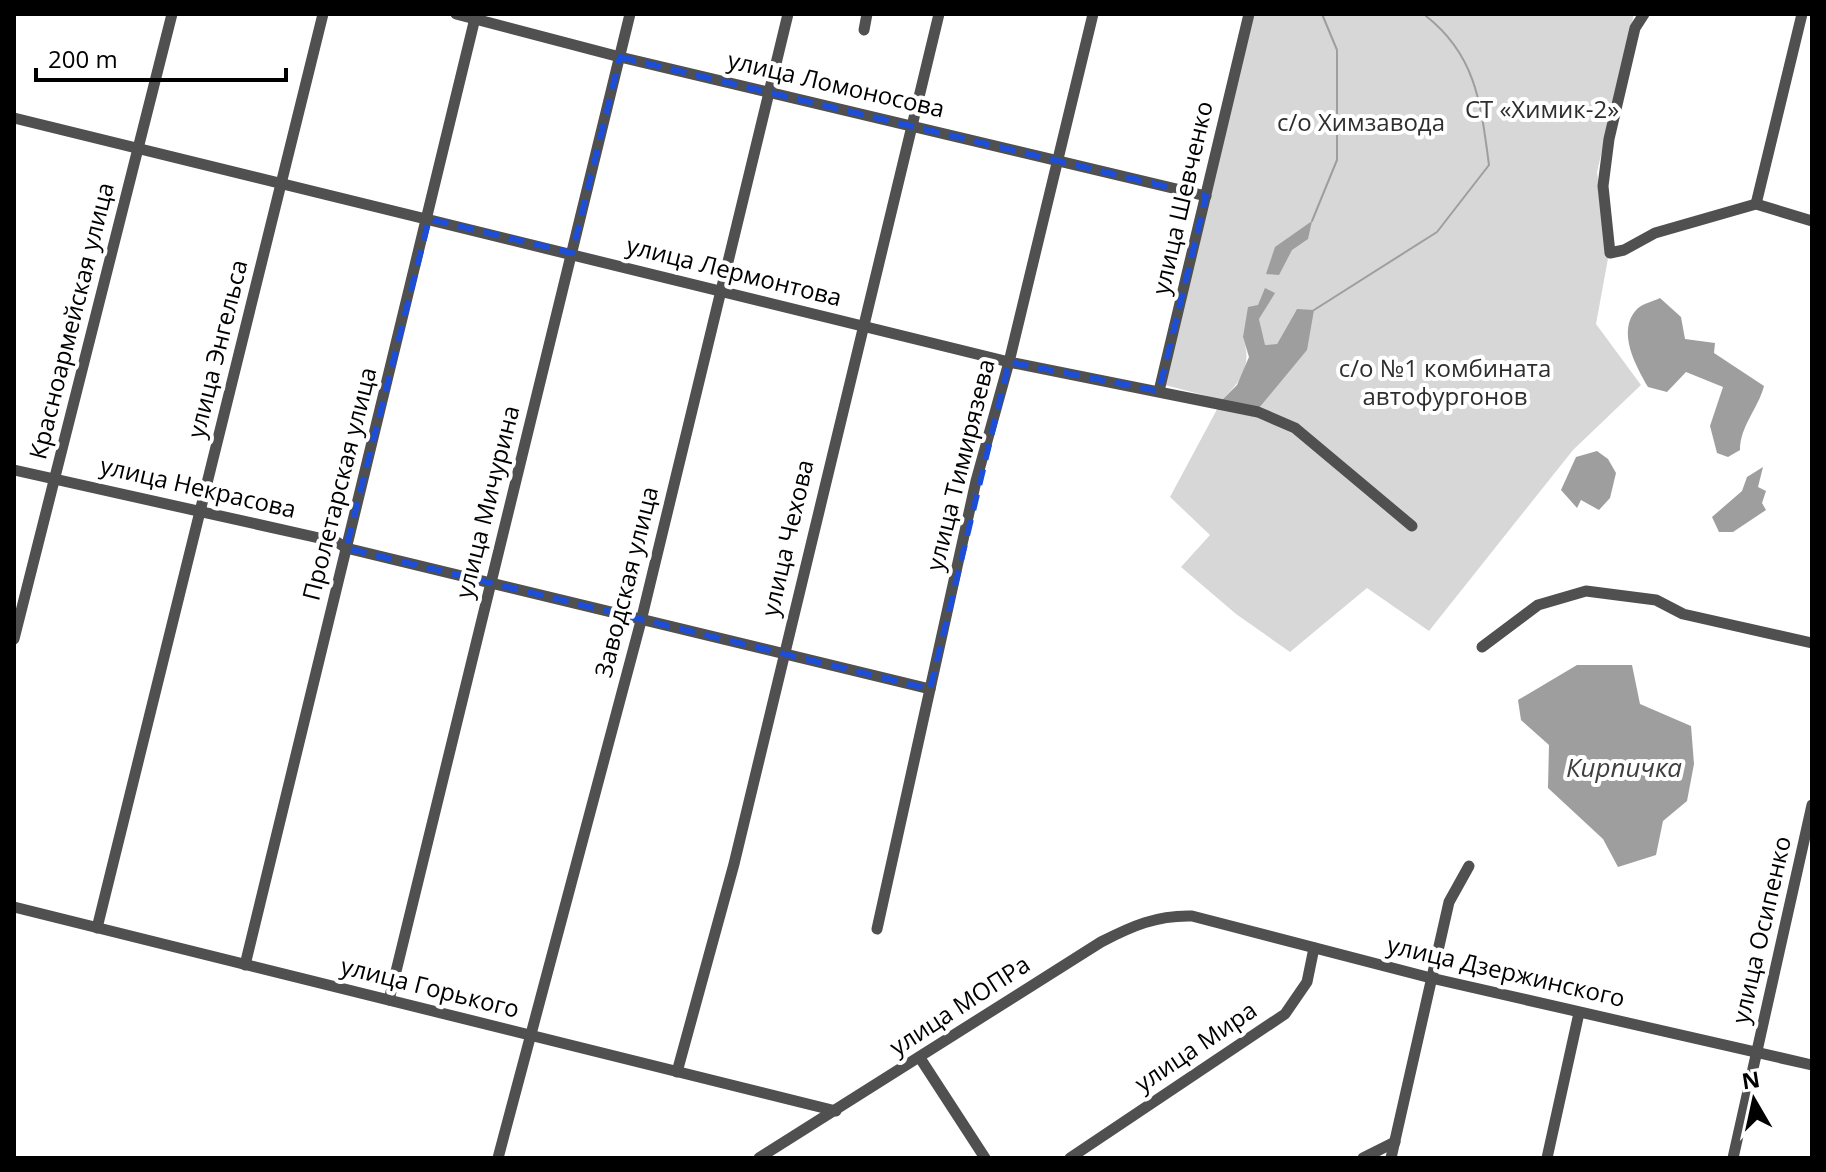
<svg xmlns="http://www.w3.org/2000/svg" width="1826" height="1172" font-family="'Open Sans',sans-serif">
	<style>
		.green { fill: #d7d7d7; fill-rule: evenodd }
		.water { fill: #9e9e9e }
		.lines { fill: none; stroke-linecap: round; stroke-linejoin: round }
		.stream { stroke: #9e9e9e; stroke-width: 2 }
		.minor { stroke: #505050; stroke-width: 11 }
		.marked { fill: none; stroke: #1d4ed8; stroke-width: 6; stroke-dasharray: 16 10; stroke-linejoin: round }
		.labels { text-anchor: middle; stroke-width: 8; stroke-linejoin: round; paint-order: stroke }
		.street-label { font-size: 24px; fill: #000; stroke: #fff }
		.park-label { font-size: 24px; fill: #2e2e2e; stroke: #fff }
		.water-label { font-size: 26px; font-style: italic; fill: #3f3f3f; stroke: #fff }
	</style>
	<rect width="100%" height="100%" fill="#fff"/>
	<path class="green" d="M1253 14H1634L1597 172 1609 253 1596 324 1641 385 1573 450 1429 631 1367 588 1290 652 1236 614 1181 567 1210 535 1170 497 1222 400 1165 385ZM1274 293 1259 319 1264 345 1277 344 1297 309 1260 408 1223 399C1243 379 1252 365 1243 337Z"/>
	<g class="water">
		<polygon points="1312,221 1308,239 1292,250 1279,275 1266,274 1275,247"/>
		<polygon points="1265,288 1275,293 1259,319 1265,345 1277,344 1297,309 1314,310 1307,350 1259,408 1222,400 1237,385 1249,357 1243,337 1248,307 1258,305"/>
		<path d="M1660 298 1681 317 1685 339 1715 343 1714 353 1764 386C1758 409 1740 426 1740 450L1728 457 1717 453 1710 426 1723 387 1686 372 1667 392 1648 387C1636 366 1616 331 1637 309 1642 304 1654 301 1660 298Z"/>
		<polygon points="1597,451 1608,459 1616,473 1610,498 1599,510 1581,500 1577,508 1561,490 1576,457"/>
		<polygon points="1763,467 1758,487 1766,491 1762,503 1766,510 1733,532 1719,532 1712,517 1742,491 1747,477"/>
		<polygon points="1577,665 1632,665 1640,704 1691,726 1694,764 1687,801 1663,821 1656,855 1618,867 1603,839 1548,788 1549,745 1521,720 1518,700"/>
	</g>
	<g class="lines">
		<g class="stream">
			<polyline points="1312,221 1337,160 1337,50 1322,14"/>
			<path d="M1314 310 1437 232 1489 165C1481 106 1477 56 1426 16"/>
		</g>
		<g class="minor">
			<polyline points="456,14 620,57 1206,196"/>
			<polyline points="1644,14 1635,28 1609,139 1603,186 1610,253 1624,250 1655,233 1756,204 1812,221"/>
			<polyline points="864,30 867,14"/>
			<polyline points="14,118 1009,362 1258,412 1295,428 1412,526"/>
			<polyline points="1756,204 1802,14"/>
			<polyline points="1159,391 1249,14"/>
			<polyline points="14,470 337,542 346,548 930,689"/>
			<polyline points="14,639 172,14"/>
			<polyline points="1482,647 1538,605 1586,591 1656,600 1683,614 1812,643"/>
			<polyline points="14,907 836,1111"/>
			<polyline points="97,928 323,14"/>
			<polyline points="877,929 976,481 1009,362 1093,14"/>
			<polyline points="245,965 476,14"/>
			<polyline points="389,1000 630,14"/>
			<polyline points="920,1058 985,1158"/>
			<polyline points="677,1072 734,864 939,14"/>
			<polyline points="498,1158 641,621 788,14"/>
			<path d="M759 1158 1101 942C1132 926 1157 915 1192 916L1431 978 1812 1065"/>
			<polyline points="1070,1158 1285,1014 1307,982 1314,948"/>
			<polyline points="1363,1158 1395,1142"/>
			<polyline points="1391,1158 1449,902 1469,866"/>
			<polyline points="1547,1158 1579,1013"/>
			<polyline points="1733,1158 1812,805"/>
		</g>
	</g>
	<path class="marked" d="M620 57 1206 196 1159 391 1009 362 930 689 346 548 429 219 572 253Z"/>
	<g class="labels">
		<g class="street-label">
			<text transform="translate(836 85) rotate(13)" y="8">улица Ломоносова</text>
			<text transform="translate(1183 198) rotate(-77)" y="8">улица Шевченко</text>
			<text transform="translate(734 272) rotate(14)" y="8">улица Лермонтова</text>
			<text transform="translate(72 321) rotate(-76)" y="8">Красноармейская улица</text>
			<text transform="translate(218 349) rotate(-76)" y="8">улица Энгельса</text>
			<text transform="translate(961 465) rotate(-76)" y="8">улица Тимирязева</text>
			<text transform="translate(340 484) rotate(-76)" y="8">Пролетарская улица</text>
			<text transform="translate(198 488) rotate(13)" y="8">улица Некрасова</text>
			<text transform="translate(488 502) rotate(-76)" y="8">улица Мичурина</text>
			<text transform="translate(788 538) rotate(-77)" y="8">улица Чехова</text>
			<text transform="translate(627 582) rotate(-76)" y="8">Заводская улица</text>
			<text transform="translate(1762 930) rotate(-77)" y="8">улица Осипенко</text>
			<text transform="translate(1506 972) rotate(13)" y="8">улица Дзержинского</text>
			<text transform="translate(430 988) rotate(14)" y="8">улица Горького</text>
			<text transform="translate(960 1006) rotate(-33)" y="8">улица МОПРа</text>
			<text transform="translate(1196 1047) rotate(-34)" y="8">улица Мира</text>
		</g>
		<g class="park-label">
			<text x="1542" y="118">СТ «Химик-2»</text>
			<text x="1361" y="131">с/о Химзавода</text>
			<text x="1445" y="377">с/о №1 комбината<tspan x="1445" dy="28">автофургонов</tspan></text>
		</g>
		<g class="water-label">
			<text x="1624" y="777">Кирпичка</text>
		</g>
	</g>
	<rect width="1826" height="1172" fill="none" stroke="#000000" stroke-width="32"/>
	<g transform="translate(1754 1100) rotate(351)" stroke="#ffffff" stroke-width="6" paint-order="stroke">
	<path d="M0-6L14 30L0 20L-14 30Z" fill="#000000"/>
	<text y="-12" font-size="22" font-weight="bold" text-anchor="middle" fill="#000000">N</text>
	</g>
	<path d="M36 68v12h250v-12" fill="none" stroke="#000000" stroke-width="4"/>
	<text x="48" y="68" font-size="24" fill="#000000" stroke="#ffffff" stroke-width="6" paint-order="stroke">200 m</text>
</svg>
